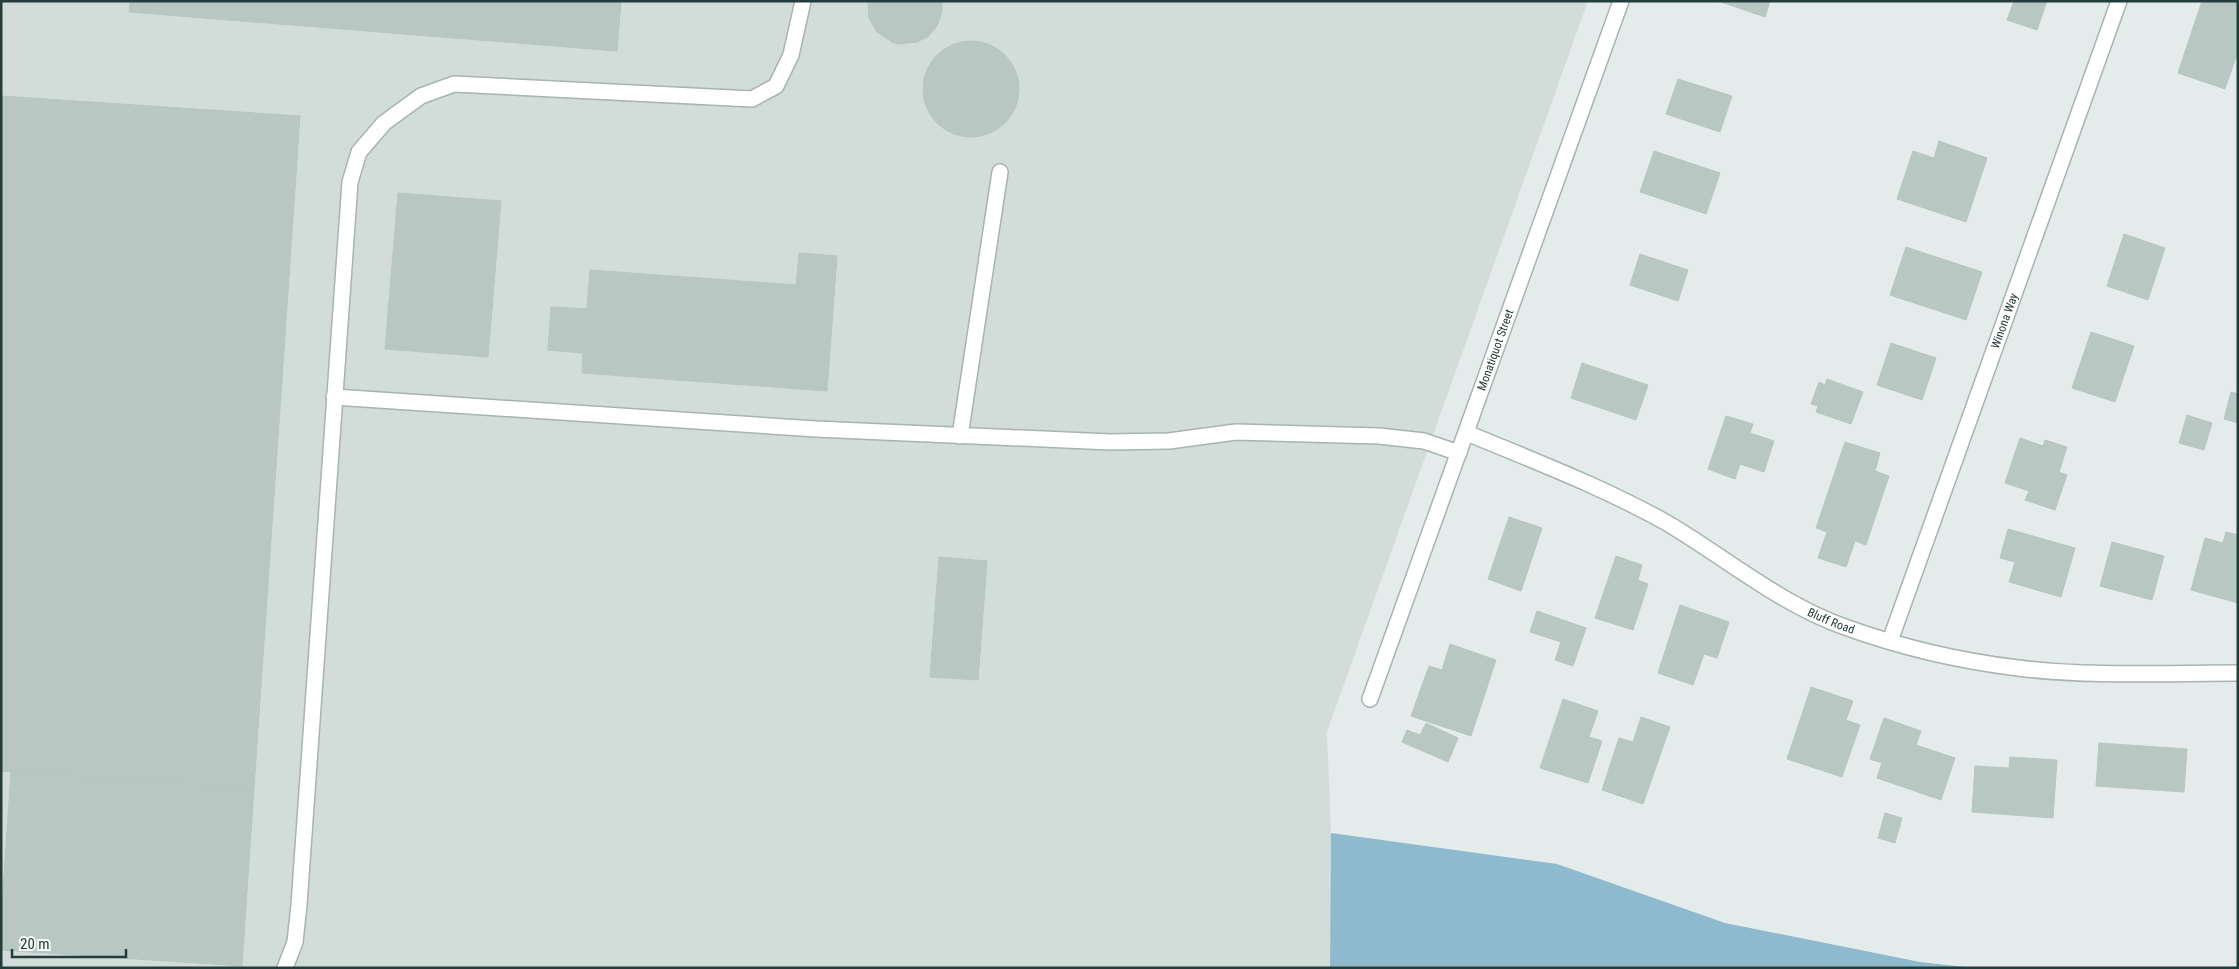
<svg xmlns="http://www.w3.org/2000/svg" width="2239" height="969" font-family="'Roboto Condensed',sans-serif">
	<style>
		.built { fill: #d2dcd9 }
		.water { fill: #8ebace }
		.building { fill: #b9c7c3; stroke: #b6c6c2 }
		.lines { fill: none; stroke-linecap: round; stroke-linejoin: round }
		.service-casing { stroke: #a6b4b2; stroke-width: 18 }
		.minor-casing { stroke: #a6b4b2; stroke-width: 18 }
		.service { stroke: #fff; stroke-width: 15 }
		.minor { stroke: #fff; stroke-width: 15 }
		.labels { text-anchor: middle; stroke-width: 4.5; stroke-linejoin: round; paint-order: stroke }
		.street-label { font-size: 12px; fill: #243d3a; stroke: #f4f9f7 }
	</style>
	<rect width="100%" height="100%" fill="#e3ecea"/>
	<polygon class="built" points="1,1 1588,1 1327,732 1331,833 1330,968 1,968"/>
	<polygon class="water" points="1331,833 1557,864 1725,923 1920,962 1974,968 1330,968"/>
	<g class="building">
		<polygon points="130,1 621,1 617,51 129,12"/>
		<polygon points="868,1 942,1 942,11 938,24 929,36 917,42 899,44 892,42 877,32 869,18"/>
		<polygon points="1718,1 1770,1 1765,17"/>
		<polygon points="2014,1 2047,1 2037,30 2007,20"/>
		<polygon points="2202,1 2238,1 2238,51 2225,89 2178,73"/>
		<circle cx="971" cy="89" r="48"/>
		<polygon points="1678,79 1732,96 1720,132 1666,114"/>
		<polygon points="1,96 300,116 254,788 1,771"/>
		<polygon points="1939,141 1987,158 1966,222 1897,199 1913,151 1934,158"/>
		<polygon points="1654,151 1720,173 1706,214 1640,192"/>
		<polygon points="398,193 501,201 488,357 385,349"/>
		<polygon points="2124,234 2165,248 2148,300 2107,286"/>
		<polygon points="1906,247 1982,272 1966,320 1890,295"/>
		<polygon points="799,253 837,256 827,391 582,373 583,353 548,350 551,307 587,309 590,270 796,285"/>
		<polygon points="1640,254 1688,270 1678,301 1630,285"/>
		<polygon points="2091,332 2134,346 2115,402 2072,388"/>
		<polygon points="1891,343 1936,358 1922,400 1877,385"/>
		<polygon points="1582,363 1648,385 1636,420 1571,398"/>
		<polygon points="1827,379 1863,392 1851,424 1816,412 1818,406 1811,404 1819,382 1825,385"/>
		<polygon points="2231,392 2238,394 2238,423 2224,419"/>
		<polygon points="2187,415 2212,423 2204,450 2179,443"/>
		<polygon points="1726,416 1753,424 1750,433 1774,441 1764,472 1740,464 1735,479 1708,469"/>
		<polygon points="2020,438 2043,446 2045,440 2067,447 2059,472 2067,475 2055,510 2025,500 2029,491 2005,483"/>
		<polygon points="1845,442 1880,453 1875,471 1889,476 1866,545 1855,541 1846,567 1818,558 1827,532 1816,528"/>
		<polygon points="1509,517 1542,528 1521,591 1488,579"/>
		<polygon points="2008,529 2075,548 2061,597 2009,582 2015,562 2000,558"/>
		<polygon points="2226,532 2238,535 2238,603 2191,590 2205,538 2223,543"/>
		<polygon points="2112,542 2164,556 2152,600 2100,586"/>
		<polygon points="1616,556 1642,565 1638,580 1648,584 1633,630 1595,618"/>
		<polygon points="939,557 987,561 978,680 930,677"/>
		<polygon points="1680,605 1729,622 1717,658 1704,654 1693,685 1658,673"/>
		<polygon points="1537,611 1586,628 1573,666 1555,660 1561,642 1530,632"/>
		<polygon points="1450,644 1496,660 1471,736 1411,716 1429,666 1442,670"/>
		<polygon points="1811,687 1853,701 1846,720 1860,725 1842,777 1787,759"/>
		<polygon points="1563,699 1598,711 1589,737 1602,741 1588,783 1540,768"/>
		<polygon points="1641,717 1670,727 1643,804 1602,790 1619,738 1633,742"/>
		<polygon points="1884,718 1921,731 1916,745 1955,758 1941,800 1877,778 1882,763 1870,759"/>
		<polygon points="1426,723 1458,738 1448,762 1402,742 1407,730 1420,735"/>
		<polygon points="2099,743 2187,749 2184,792 2096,786"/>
		<polygon points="2010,757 2057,760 2053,818 1972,812 1975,766 2009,768"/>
		<polygon points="11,772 254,788 242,966 1,950 1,919"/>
		<polygon points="1885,813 1902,818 1895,843 1878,838"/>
	</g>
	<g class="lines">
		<g class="service-casing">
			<g id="service">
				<polyline points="334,397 816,429 1110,442 1169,441 1236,432 1379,436 1424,441 1459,453"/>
				<polyline points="960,436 1000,172"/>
				<polyline points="285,968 295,942 299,905 350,182 359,152 384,123 421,96 454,84 752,99 776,86 791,55 803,1"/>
			</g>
		</g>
		<g class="minor-casing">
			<g id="minor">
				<path id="s1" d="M1467 433C1534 461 1603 487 1667 523 1726 558 1780 604 1845 627 1900 647 1960 661 2018 668 2090 677 2165 673 2238 673"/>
				<path id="s2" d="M1890 641 2119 1"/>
				<path id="s3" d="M1370 699 1621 1"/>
			</g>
		</g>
		<use href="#service" class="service"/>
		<use href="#minor" class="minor"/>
	</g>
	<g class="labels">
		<g class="street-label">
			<text dy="4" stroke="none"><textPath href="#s2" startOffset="340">Winona Way</textPath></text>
			<text dy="4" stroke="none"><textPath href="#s3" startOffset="371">Monatiquot Street</textPath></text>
			<text dy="4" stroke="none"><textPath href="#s1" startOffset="411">Bluff Road</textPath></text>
		</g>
	</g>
	<rect width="2239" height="969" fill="none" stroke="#243d3a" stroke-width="5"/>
	<path d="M12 949v8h114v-8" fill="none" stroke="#243d3a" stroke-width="2.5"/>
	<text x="20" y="949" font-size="15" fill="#243d3a" stroke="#f4f9f7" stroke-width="4" paint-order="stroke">20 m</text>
</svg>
